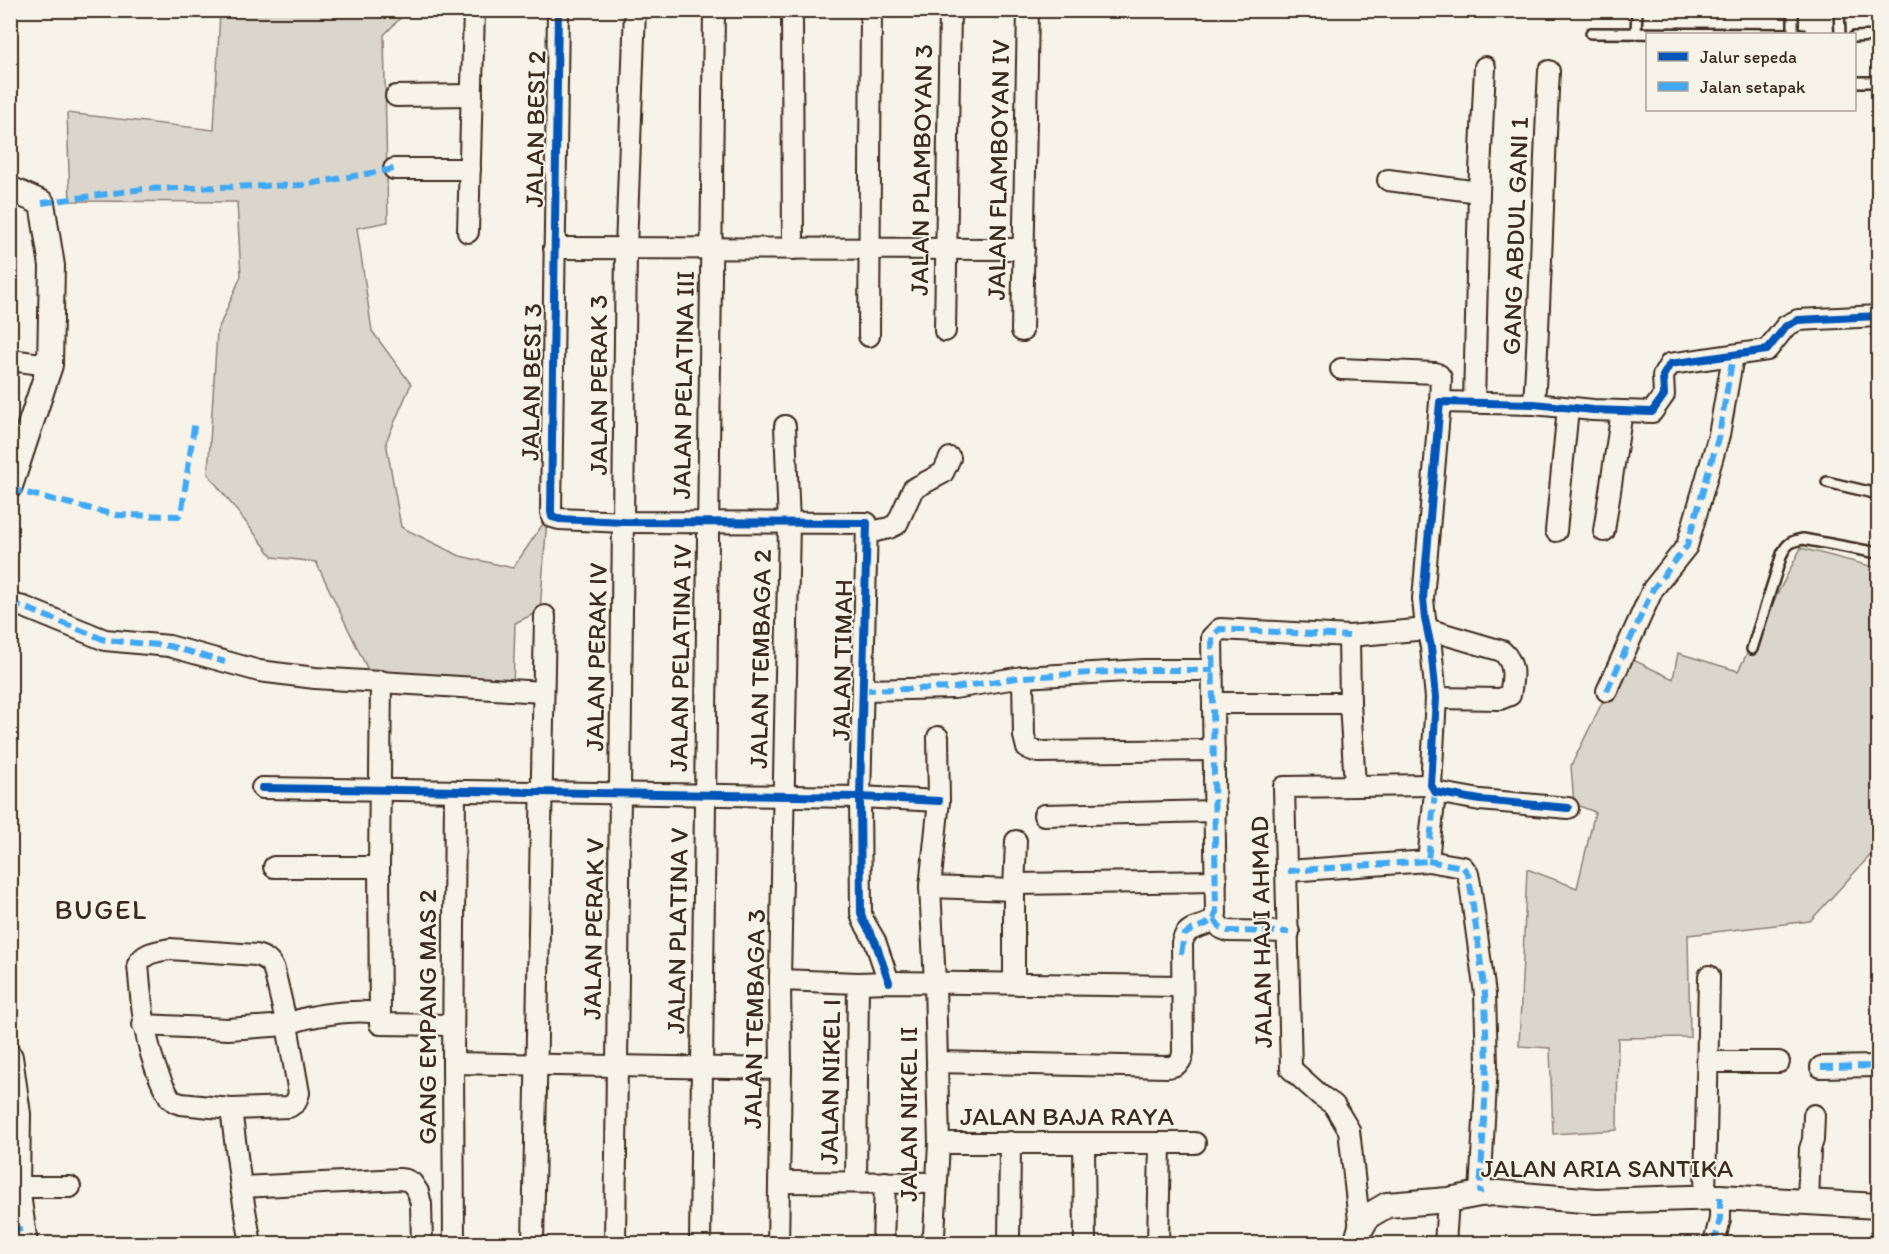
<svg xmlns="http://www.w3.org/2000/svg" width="1889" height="1254" font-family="Itim,sans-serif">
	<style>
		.green { fill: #dbd6cb; stroke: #8b8074; stroke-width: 1.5 }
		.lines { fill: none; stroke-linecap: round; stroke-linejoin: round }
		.service-casing { stroke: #3b2a1e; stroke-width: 14 }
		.minor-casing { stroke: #3b2a1e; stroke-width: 24 }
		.tertiary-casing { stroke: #3b2a1e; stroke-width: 28 }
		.service { stroke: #f7f3e8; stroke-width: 9 }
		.minor { stroke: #f7f3e8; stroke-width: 20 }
		.tertiary { stroke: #f7f3e8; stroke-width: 24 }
		.quiet { stroke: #3fa9f5; stroke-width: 6; stroke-dasharray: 12 6; stroke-linecap: butt }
		.cycleway-casing { stroke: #f7f3e8; stroke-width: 11 }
		.cycleway { stroke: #0057b8; stroke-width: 8 }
		.labels { text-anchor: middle; stroke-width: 4.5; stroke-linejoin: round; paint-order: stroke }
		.street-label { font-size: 26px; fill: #3b2a1e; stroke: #f7f3e8 }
		.quarter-label { font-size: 28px; letter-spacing: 1.5px; fill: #3b2a1e; stroke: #f7f3e8 }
	</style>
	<rect width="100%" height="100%" fill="#f7f3e8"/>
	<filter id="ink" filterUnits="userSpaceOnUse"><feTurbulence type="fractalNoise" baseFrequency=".0167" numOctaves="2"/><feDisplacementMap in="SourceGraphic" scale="12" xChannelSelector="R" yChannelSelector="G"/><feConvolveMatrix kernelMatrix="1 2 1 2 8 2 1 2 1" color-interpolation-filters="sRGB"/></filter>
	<g filter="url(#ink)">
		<g class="green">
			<polygon points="220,11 407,11 384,35 388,222 357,228 372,331 411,384 386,442 401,527 460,556 513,568 547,518 540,611 515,623 513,688 368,670 316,562 273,557 208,474 217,332 241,276 237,202 70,201 67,113 214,130"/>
			<polygon points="1801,548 1878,568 1878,847 1810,921 1688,935 1690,1037 1618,1038 1617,1130 1553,1134 1550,1048 1519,1046 1527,869 1577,888 1595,812 1574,804 1571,766 1625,656 1673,679 1678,653 1738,671"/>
		</g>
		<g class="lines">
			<g class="service-casing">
				<g id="service">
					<polyline points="1839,10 1840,34"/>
					<polyline points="1591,33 1801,34"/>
					<polyline points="1636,33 1637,10"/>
					<polyline points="1793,34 1793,10"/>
					<polyline points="1854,37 1878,36"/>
					<polyline points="1854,82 1878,82"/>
					<polyline points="1827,482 1878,494"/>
					<path d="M1752 649 1782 554C1787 543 1792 541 1803 539L1878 553"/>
				</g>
			</g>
			<g class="minor-casing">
				<g id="minor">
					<polyline points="558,10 551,512 552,517 559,519 624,522 867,523 860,797 861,913 863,920 875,941 889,982"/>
					<polyline points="792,10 793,249"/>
					<polyline points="396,96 472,95"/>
					<polyline points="394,169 470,169"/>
					<polyline points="1388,180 1479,192"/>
					<polyline points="468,232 474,10"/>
					<polyline points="554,248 1024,249"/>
					<polyline points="945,331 950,10"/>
					<polyline points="1022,331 1028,10"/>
					<polyline points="869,336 871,10"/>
					<polyline points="10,360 50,365"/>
					<polyline points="1341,369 1435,373 1439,375 1441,378 1440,402"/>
					<polyline points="1474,403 1479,192 1485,67"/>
					<path d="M1534 404C1541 293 1543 182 1549 71"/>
					<polyline points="1556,531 1568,408"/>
					<polyline points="1604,531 1622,411"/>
					<polyline points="867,533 889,528 897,524 913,489 943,473 950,458"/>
					<polyline points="10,604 24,607 105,640 169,646 259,671 315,678 543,692"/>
					<polyline points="1349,636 1350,703 1355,786"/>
					<polyline points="1023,677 1024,736 1027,748 1038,752 1214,750"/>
					<polyline points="381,681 379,867 380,1024 453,1025"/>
					<polyline points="863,690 954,688 1023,677 1144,670 1213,670"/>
					<polyline points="1607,691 1653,589 1687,546 1719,435 1733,356"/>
					<polyline points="1213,703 1350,703"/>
					<polyline points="262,788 860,797 939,801"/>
					<polyline points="1568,808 1480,800 1435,792 1431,785 1436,698 1431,647 1425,619 1423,599 1440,402 1534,404 1593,410 1652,412 1664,395 1663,376 1670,364 1767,350 1786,326 1798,320 1878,316"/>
					<polyline points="1044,815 1215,811"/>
					<polyline points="1428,861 1463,867 1468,874 1470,884 1485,994 1487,1065 1480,1194"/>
					<polyline points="274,867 379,867"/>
					<polyline points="1288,871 1428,861 1435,792"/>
					<polyline points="1015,884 1216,881"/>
					<polyline points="930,887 1014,890"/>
					<path d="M1214 919 1216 913 1212 637 1220 629 1349 636 1427 629 1502 651C1516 664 1513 678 1510 695L1500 699 1436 698"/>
					<polyline points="1214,919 1221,928 1228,931 1289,932"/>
					<path d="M170 949 256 955C266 958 270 961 274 970L287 1025 299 1093 296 1102 289 1107 231 1109 181 1104 175 1102 170 1098C145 1058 142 1010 138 964 145 952 156 952 170 949Z"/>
					<polyline points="780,980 858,983 889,982 1182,986"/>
					<polyline points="1014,983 1014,890 1016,841"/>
					<path d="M143 1025 228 1029 287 1025C305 1015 361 1008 380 1014"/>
					<path d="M937 1062 1167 1067C1178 1066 1182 1062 1183 1052L1182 943C1187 923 1201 931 1214 919"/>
					<polyline points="1707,1062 1779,1062"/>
					<polyline points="453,1063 781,1069"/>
					<polyline points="1821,1067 1878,1066"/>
					<polyline points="231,1109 241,1187 251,1244"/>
					<polyline points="939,1143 1195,1143"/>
					<polyline points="1084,1144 1085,1244"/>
					<polyline points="779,1182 936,1183"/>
					<polyline points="856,1182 858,983"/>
					<polyline points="17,1187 70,1187"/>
					<polyline points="241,1187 363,1181 399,1179 406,1180 412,1183 418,1192 421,1204 422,1244"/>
					<polyline points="1705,1196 1709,976"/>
					<polyline points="1808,1202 1810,1149 1813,1140 1814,1115"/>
					<polyline points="1360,1230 1349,1130 1334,1105 1321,1096 1291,1069 1284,787 1431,785"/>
					<polyline points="454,1244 453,1063 455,791"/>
					<polyline points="533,1244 545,616"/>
					<polyline points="615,1244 626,248 635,10"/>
					<polyline points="700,1244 714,10"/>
					<polyline points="778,1244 781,1069 780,980 789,523 785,426"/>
					<polyline points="883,1244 885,1182"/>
					<polyline points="929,1244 934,1235 939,1143 935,983 930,887 939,801 938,737"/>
					<polyline points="1009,1244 1010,1142"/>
					<polyline points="1158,1244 1160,1143"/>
					<polyline points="1445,1244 1448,1200"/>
					<polyline points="1714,1244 1720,1219 1720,1197"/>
				</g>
			</g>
			<g class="tertiary-casing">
				<g id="tertiary">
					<polyline points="10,189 42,203 52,266 50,365 10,486"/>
					<polyline points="10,1057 18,1114 17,1187 25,1244"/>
					<polyline points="1356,1244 1360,1230 1368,1216 1387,1205 1448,1200 1480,1194 1497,1193 1596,1201 1720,1197 1878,1206"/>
				</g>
			</g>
			<use href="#service" class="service"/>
			<use href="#minor" class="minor"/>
			<use href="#tertiary" class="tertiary"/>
			<g class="quiet">
				<polyline points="42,203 143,189 303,185 394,169"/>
				<polyline points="10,489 116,515 179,516 182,509 195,420"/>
				<polyline points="10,604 24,607 105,640 169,646 225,662"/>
				<polyline points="863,690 954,688 1023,677 1144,670 1213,670"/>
				<polyline points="1607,691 1653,589 1687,546 1719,435 1733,356"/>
				<polyline points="1428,861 1463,867 1468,874 1470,884 1485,994 1487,1065 1480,1194"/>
				<polyline points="1288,871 1428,861 1435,792"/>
				<polyline points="1214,919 1216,913 1212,637 1220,629 1349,636"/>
				<polyline points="1214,919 1221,928 1228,931 1289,932"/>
				<path d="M1181 954 1184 935C1195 926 1205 927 1214 919"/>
				<polyline points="1821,1067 1878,1066"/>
				<polyline points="10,1230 23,1229"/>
				<polyline points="1714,1244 1720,1219 1720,1197"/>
			</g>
			<g class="cycleway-casing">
				<g id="cycleway">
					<polyline points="558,10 551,512 552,517 559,519 624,522 867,523 860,797 861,913 863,920 875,941 889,982"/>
					<polyline points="262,788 860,797 939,801"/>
					<polyline points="1568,808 1480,800 1435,792 1431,785 1436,698 1431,647 1425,619 1423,599 1440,402 1534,404 1593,410 1652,412 1664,395 1663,376 1670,364 1767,350 1786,326 1798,320 1878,316"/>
				</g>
			</g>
			<use href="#cycleway" class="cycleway"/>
		</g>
	</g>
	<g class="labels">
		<g class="street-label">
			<text transform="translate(535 129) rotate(-89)" y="9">JALAN BESI 2</text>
			<text transform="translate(921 170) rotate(-89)" y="9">JALAN PLAMBOYAN 3</text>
			<text transform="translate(998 170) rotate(-89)" y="9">JALAN FLAMBOYAN IV</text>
			<text transform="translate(1515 236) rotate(-88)" y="9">GANG ABDUL GANI 1</text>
			<text transform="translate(531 382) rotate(-89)" y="9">JALAN BESI 3</text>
			<text transform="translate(598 385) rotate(-90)" y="9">JALAN PERAK 3</text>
			<text transform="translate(683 385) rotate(-89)" y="9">JALAN PELATINA III</text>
			<text transform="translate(596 657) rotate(-89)" y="9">JALAN PERAK IV</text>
			<text transform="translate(680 658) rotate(-89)" y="9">JALAN PELATINA IV</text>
			<text transform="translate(760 659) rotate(-89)" y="9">JALAN TEMBAGA 2</text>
			<text transform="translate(842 660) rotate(-89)" y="9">JALAN TIMAH</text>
			<text transform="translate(593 929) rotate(-89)" y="9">JALAN PERAK V</text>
			<text transform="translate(677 931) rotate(-89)" y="9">JALAN PLATINA V</text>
			<text transform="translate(1261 932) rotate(-91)" y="9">JALAN HAJI AHMAD</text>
			<text transform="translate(427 1017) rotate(-90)" y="9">GANG EMPANG MAS 2</text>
			<text transform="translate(754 1019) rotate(-89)" y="9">JALAN TEMBAGA 3</text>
			<text transform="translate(830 1082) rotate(-89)" y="9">JALAN NIKEL I</text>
			<text transform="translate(908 1114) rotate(-90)" y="9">JALAN NIKEL II</text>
			<text x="1067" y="1125">JALAN BAJA RAYA</text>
			<text x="1607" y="1177">JALAN ARIA SANTIKA</text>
		</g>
		<g class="quarter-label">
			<text x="101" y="919">BUGEL</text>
		</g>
	</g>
	<rect width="1889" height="1254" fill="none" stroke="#f7f3e8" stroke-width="36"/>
	<rect x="18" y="18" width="1853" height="1218" fill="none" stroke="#3b2a1e" stroke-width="2" filter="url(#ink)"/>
	<rect x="1646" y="33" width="210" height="78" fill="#f7f3e8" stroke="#aca397" stroke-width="1.5"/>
	<rect x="1658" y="52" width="30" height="9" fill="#0057b8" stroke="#aca397" stroke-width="1.5"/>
	<text x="1700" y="63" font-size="18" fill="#3b2a1e">Jalur sepeda</text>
	<rect x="1658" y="82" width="30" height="9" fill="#3fa9f5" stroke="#aca397" stroke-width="1.5"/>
	<text x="1700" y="93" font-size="18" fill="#3b2a1e">Jalan setapak</text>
</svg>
